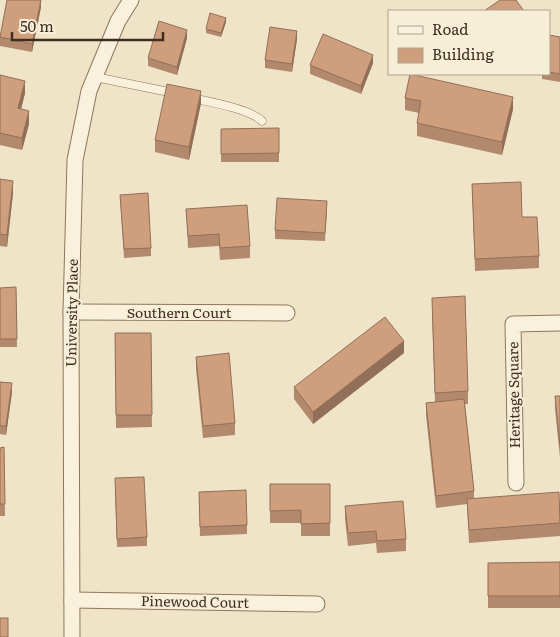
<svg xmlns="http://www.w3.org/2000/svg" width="560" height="637" font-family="Literata,serif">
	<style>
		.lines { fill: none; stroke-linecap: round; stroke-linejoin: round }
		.lane-casing { stroke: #8d765c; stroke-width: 9 }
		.street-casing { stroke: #8d765c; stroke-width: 17 }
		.lane { stroke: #faf1dc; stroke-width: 8 }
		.street { stroke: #faf1dc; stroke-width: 15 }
		.wall { fill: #b2896c }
		.shaded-wall { fill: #916f58 }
		.building { fill: #cf9f7d; stroke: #916f58 }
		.labels { text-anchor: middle; stroke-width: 4; stroke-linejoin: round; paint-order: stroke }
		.street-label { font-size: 14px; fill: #3d2e20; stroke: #f7eed8 }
	</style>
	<rect width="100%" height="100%" fill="#f0e4c8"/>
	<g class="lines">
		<g class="lane-casing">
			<g id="lane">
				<polyline points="95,77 174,93"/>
				<path d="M192 98C210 102 250 109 262 121"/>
			</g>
		</g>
		<g class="street-casing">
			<g id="street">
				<polyline points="71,312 287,313"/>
				<polyline points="516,483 513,324 560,323"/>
				<polyline points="72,600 317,604"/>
				<polyline points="72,637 71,312 75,160 89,91 118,21 131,0"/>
			</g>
		</g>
		<use href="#lane" class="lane"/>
		<use href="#street" class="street"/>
	</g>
	<g class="wall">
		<polygon points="41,7 32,52 0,46 0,35"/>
		<polygon points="226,22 221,37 206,33 206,29"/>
		<polygon points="549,35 560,37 560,82 542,79 542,74 549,74"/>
		<polygon points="187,38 177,75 148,66 148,58"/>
		<polygon points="297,39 292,72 265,68 265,60"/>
		<polygon points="373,63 361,94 310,74 310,65"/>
		<polygon points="0,75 25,93 21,109 29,124 22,150 0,145"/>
		<polygon points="405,98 513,109 502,155 417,136 417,123 419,113 405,110"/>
		<polygon points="201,103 189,160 155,152 155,140"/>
		<polygon points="279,128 279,162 221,162 221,129"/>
		<polygon points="0,179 13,193 7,247 0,246"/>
		<polygon points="472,184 522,217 539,256 539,268 475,271"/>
		<polygon points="120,195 151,248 151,256 124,258"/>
		<polygon points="186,209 250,246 250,258 220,260 219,246 188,248"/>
		<polygon points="327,210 325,241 275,239 275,230"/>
		<polygon points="16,287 17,347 0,347 0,288"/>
		<polygon points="432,310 468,391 468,404 465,404 474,491 474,498 560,504 560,536 469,543 467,504 436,508 426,415 426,403 435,402"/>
		<polygon points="115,333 151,333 152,427 116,428"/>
		<polygon points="404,353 313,424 294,399 294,387"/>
		<polygon points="196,357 235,423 235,435 203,438 196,369"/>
		<polygon points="0,382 12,392 6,435 0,434"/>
		<polygon points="555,396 560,396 560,458 555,409"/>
		<polygon points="4,447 5,516 0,516 0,448"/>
		<polygon points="270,484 330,484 330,536 301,536 301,523 270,523"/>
		<polygon points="115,487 147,537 147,546 117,547"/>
		<polygon points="199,492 247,525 247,534 200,536"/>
		<polygon points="345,506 406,539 406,551 377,553 376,543 348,546 345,519"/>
		<polygon points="560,562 560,608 488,608 488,563"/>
	</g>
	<g class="shaded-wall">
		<polygon points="41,0 41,7 32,52 32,44"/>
		<polygon points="226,18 226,22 221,37 221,33"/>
		<polygon points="187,30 187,38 177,75 177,67"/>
		<polygon points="297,31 297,39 292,72 292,64"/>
		<polygon points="373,55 373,63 361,94 361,86"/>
		<polygon points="25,81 25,93 18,121 18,108"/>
		<polygon points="201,91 201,103 189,160 189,147"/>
		<polygon points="513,97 513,109 502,155 502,142"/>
		<polygon points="29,111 29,124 22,150 22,138"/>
		<polygon points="13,181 13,193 7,247 7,235"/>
		<polygon points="404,341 404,353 313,424 313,412"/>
		<polygon points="12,383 12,392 6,435 6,426"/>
	</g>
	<g class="building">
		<polygon points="7,0 41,0 32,44 0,37"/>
		<polygon points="500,0 516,0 524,11 484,11"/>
		<polygon points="210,13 226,18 221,33 206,29"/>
		<polygon points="159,21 187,30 177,67 148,58"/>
		<polygon points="270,27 297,31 292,64 265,60"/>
		<polygon points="323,34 373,55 361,86 310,65"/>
		<polygon points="549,35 560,37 560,74 549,72"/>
		<polygon points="410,74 513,97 502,142 417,123 421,101 405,98"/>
		<polygon points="0,75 25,81 18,108 29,111 22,138 0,133"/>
		<polygon points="167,84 201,91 189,147 155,140"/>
		<polygon points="279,128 279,153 221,154 221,129"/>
		<polygon points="0,179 13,181 7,235 0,234"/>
		<polygon points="521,182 522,217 537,217 539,256 475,259 472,184"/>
		<polygon points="148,193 151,248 124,249 120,195"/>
		<polygon points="277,198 327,201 325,233 275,230"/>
		<polygon points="247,205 250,246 220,248 219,234 188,236 186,209"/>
		<polygon points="16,287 17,339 0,339 0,288"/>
		<polygon points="465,296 468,391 435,393 432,298"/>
		<polygon points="385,317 404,341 313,412 294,387"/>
		<polygon points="115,333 151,333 152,415 116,415"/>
		<polygon points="229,353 235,423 203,426 196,357"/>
		<polygon points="0,382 12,383 6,426 0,426"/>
		<polygon points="555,396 560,396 560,446"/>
		<polygon points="464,399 474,491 436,496 426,403"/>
		<polygon points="4,447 5,504 0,504 0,448"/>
		<polygon points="144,477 147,537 117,539 115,478"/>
		<polygon points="270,484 330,484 330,523 301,524 301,510 270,511"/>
		<polygon points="246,490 247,525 200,527 199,492"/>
		<polygon points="559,492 560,523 469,530 467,499"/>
		<polygon points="403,501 406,539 377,541 376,531 348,533 345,506"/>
		<polygon points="560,562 560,596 488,596 488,563"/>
		<rect x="0" y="618" width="8" height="19"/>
	</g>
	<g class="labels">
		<g class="street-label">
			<text transform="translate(72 313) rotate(-89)" y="5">University Place</text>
			<text x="179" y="318">Southern Court</text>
			<text transform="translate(514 395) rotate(-91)" y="5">Heritage Square</text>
			<text transform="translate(195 602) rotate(1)" y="5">Pinewood Court</text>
		</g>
	</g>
	<rect x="388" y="10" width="162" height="65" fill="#f7eed8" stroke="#ada18e"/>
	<rect x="398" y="26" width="25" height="8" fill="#faf1dc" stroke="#ada18e"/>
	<text x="432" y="35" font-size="15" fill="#3d2e20">Road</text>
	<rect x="398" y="48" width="25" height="15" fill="#cf9f7d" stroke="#ada18e"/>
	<text x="432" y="60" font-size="15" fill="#3d2e20">Building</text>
	<path d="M12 32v8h151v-8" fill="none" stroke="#3d2e20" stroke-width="2.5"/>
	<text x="20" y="32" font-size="15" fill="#3d2e20" stroke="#f7eed8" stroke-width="4" paint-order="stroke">50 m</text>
</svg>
